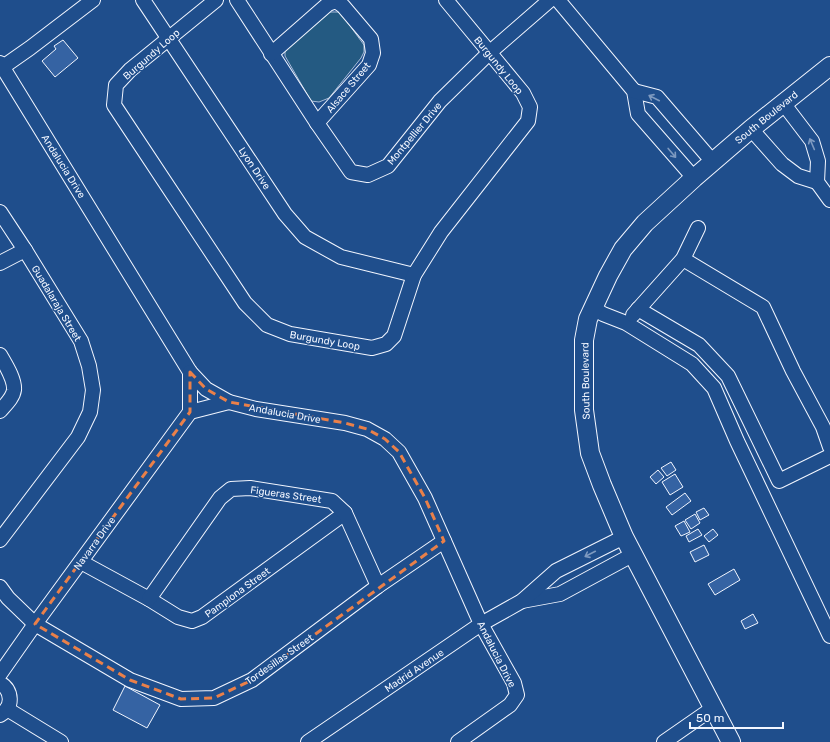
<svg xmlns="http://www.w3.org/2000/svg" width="830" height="742" font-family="Rubik,sans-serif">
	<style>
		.green { fill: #245a82; stroke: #a8bbd7 }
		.building { fill: #3563a3; stroke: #f2f6ff }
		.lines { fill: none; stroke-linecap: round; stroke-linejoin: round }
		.minor-casing { stroke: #f2f6ff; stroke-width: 16 }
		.major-casing { stroke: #f2f6ff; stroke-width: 20 }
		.minor { stroke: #1f4e8c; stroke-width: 14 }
		.major { stroke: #1f4e8c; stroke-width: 18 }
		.oneway { stroke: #7e9ac0 }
		.marked { fill: none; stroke: #ea8049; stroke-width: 3; stroke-dasharray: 8 5; stroke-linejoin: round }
		.labels { text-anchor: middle; stroke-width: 3; stroke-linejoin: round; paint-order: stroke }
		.street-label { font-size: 10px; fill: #f2f6ff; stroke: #1f4e8c }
	</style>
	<rect width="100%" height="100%" fill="#1f4e8c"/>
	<polygon class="green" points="330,12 340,12 364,45 364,52 361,58 329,98 319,102 311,101 285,56 285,50"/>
	<g class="building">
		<polygon points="63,40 78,58 55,77 42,61 56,49 54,46"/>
		<polygon points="671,462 676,470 667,476 661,468"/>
		<polygon points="658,470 664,477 656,484 650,477"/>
		<polygon points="675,474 683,487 670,495 662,482"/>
		<polygon points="685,493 691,501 672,515 666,507"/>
		<polygon points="704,508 709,515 700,520 696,512"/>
		<polygon points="695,514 700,523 691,529 685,520"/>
		<polygon points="684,521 690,532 681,536 675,526"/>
		<polygon points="698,529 702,535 689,542 686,536"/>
		<polygon points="713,529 718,535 709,542 704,536"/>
		<polygon points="704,545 709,555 695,562 690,552"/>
		<polygon points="734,569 740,580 715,595 708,584"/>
		<polygon points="753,614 758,623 745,629 741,621"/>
		<polygon points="125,686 160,705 147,728 113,710"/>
	</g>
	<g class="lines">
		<g class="minor-casing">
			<g id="minor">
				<polyline points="143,0 285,214 305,237 341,257 414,275"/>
				<polyline points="216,0 130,70 116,85 114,105 245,303 267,325 290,334 372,348 386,344 394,336 414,275 441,232 528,121 530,107 523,93 446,0"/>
				<polyline points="237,0 317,123 351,172 368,175 388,166 440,101 489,53 550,0"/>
				<polyline points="558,0 634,91 638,114 694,178"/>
				<polyline points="271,54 328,4 336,1 343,6 371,39 373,53 369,65 317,123"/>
				<polyline points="0,63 190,372 206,389 229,402 256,409 345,423 367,429 385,439 399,452 425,498 481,624 514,683 517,695 510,705 458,742"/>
				<polyline points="0,69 30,48 93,0"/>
				<polyline points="634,91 657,97 713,162"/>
				<polyline points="783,103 812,141 818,161 817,182 830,200"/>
				<polyline points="751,129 782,164 798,176 817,182"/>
				<polyline points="0,212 25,250 81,341 89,366 93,390 90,412 78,437 0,540"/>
				<polyline points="683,259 763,307 793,371 823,427 830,447"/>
				<polyline points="0,263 25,250"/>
				<polyline points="593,308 603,314 626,323 692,364 714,388 737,441 830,636"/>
				<polyline points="638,309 699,345 728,376 779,481 830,456"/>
				<polyline points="633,315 683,259 698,228"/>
				<path d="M0 355C5 364 15 379 14 390 13 398 5 405 0 411"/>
				<polyline points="190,412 229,402"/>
				<polyline points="190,412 190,372"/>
				<polyline points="81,562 149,599 178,617 192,621 202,617 345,513"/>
				<polyline points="0,587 8,598 35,624 130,680 181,699 214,698 252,680 378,586 444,541"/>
				<polyline points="149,599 220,498 231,489 250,488 332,501 345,513 378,586"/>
				<polyline points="522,601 560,594 634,554"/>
				<polyline points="0,674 35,624 190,412"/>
				<path d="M0 683C12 690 14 707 0 715"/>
				<polyline points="7,709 61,742"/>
				<polyline points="308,742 481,624 522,601 556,571 624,537"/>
				<polyline points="664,742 713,708"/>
			</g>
		</g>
		<g class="major-casing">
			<polyline id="major" points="731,742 624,537 602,485 590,453 584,410 584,340 588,319 608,276 623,249 645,223 694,178 751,129 830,66"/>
		</g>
		<use href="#minor" class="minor"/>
		<use href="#major" class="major"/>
	</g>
	<defs><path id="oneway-shaft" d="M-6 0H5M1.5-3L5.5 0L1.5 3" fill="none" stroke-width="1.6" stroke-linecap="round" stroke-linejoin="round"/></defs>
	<g class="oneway">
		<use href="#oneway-shaft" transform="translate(654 98) rotate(-153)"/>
		<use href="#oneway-shaft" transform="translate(812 144) rotate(-113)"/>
		<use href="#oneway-shaft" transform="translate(672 153) rotate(50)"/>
		<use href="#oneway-shaft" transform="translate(590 554) rotate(153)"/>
	</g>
	<path class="marked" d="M190 372 206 389 229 402 345 423 367 429 385 439 399 452 425 498 444 541 252 680 214 698 181 699 130 680 35 624 190 412Z"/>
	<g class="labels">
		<g class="street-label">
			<text transform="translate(151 54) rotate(-41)" y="4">Burgundy Loop</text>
			<text transform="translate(499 65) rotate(51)" y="4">Burgundy Loop</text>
			<text transform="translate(348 87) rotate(-50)" y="4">Alsace Street</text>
			<text transform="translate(766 117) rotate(-39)" y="4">South Boulevard</text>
			<text transform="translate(414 133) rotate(-50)" y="4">Montpellier Drive</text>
			<text transform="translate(64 166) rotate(58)" y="4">Andalucia Drive</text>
			<text transform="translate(255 168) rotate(56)" y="4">Lyon Drive</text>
			<text transform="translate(57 303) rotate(59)" y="4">Guadalaraja Street</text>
			<text transform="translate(325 340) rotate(10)" y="4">Burgundy Loop</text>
			<text transform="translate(585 381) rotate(-91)" y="4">South Boulevard</text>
			<text transform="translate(285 413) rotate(10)" y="4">Andalucia Drive</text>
			<text transform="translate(286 494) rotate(8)" y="4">Figueras Street</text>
			<text transform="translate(94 543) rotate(-54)" y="4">Navarra Drive</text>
			<text transform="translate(237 592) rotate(-36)" y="4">Pamplona Street</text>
			<text transform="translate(497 654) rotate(63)" y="4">Andalucia Drive</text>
			<text transform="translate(279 659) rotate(-35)" y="4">Tordesillas Street</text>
			<text transform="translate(414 670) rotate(-34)" y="4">Madrid Avenue</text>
		</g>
	</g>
	<path d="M690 722v6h93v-6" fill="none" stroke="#f2f6ff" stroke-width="2"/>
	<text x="696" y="722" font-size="12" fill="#f2f6ff" stroke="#1f4e8c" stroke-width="3" paint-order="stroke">50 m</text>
</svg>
